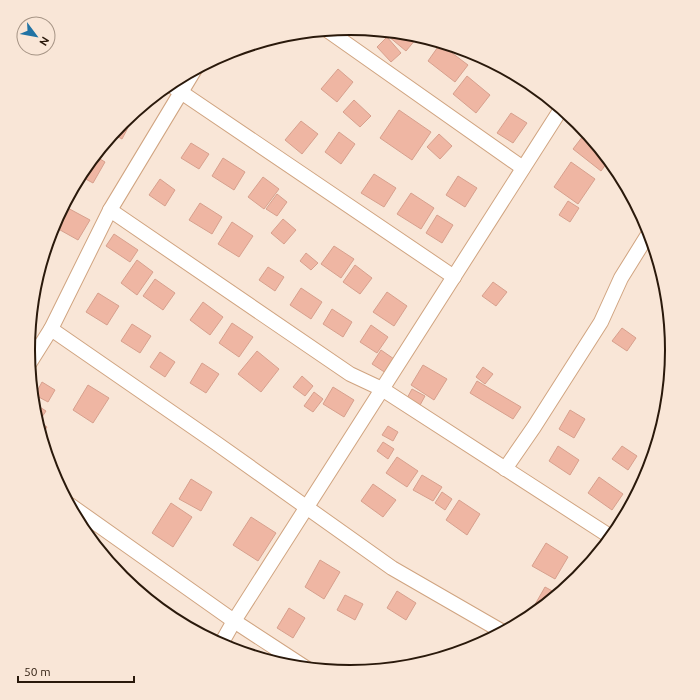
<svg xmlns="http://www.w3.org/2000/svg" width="700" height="700" font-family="Ubuntu,sans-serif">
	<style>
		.building { fill: #efb6a3; stroke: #d7a08d }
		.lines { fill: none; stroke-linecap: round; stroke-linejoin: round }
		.minor-casing { stroke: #d0a480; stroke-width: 16 }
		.minor { stroke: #fff; stroke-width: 14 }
		.rim { fill: none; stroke: #2a190b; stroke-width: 2 }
	</style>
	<rect width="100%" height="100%" fill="#f9e6d7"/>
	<g class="building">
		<polygon points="391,32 409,34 416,39 406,51 388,36"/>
		<polygon points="387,37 401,53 391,62 377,47"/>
		<polygon points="440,44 468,65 455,82 428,61"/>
		<polygon points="338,69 353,82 337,102 321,89"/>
		<polygon points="516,75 529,82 539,91 537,94 515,76"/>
		<polygon points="467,76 490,95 476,113 453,94"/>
		<polygon points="354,100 371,116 360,127 343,112"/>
		<polygon points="142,106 136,119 130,116"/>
		<polygon points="399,110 431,132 412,160 380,138"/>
		<polygon points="511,113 527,123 513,143 497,133"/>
		<polygon points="127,118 132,120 122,139 113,134"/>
		<polygon points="301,121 318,134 302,154 285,140"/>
		<polygon points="339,132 355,144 341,164 325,152"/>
		<polygon points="586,132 609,160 601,171 573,149"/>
		<polygon points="439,134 452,146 440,159 427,147"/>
		<polygon points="191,143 209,154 199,169 181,158"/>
		<polygon points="95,156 105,162 93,183 80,176"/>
		<polygon points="223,158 245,172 234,190 212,176"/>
		<polygon points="571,162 595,179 578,204 554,187"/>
		<polygon points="374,174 396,188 384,207 361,193"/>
		<polygon points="458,176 477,188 465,207 446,195"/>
		<polygon points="263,177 279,189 264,209 248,197"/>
		<polygon points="160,179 175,190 165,206 149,195"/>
		<polygon points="411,193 434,208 421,229 397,214"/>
		<polygon points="277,194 287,202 277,216 266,209"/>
		<polygon points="568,201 579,208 570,222 559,215"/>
		<polygon points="200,203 222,217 212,234 189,220"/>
		<polygon points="64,206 90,220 78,240 53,226"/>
		<polygon points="437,215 453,225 442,243 426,233"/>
		<polygon points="283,219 296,230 284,244 271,233"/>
		<polygon points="232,222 253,236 239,257 218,244"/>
		<polygon points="114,234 138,250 130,262 106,246"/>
		<polygon points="334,246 354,259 341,278 321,264"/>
		<polygon points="306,253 318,263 311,270 300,261"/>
		<polygon points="137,260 153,272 137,295 121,283"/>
		<polygon points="355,265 372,278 360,294 343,282"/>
		<polygon points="268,267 284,277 275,291 259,280"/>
		<polygon points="155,279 175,293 163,310 143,296"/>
		<polygon points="493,282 507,292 496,306 482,296"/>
		<polygon points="301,288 322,302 311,319 290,305"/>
		<polygon points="387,292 407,306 394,326 373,312"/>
		<polygon points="98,293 119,306 107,325 86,312"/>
		<polygon points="203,302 223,317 210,335 190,320"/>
		<polygon points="332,309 352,322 343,337 323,324"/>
		<polygon points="232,323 253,337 239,357 219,343"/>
		<polygon points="132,324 151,336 140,353 121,341"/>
		<polygon points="371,325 388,337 377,353 360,342"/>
		<polygon points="622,328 636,338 627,351 612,341"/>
		<polygon points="381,350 394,359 386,373 372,364"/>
		<polygon points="257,351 279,369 261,392 238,374"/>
		<polygon points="160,352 175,362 165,377 150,367"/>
		<polygon points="202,363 219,374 206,393 190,383"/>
		<polygon points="423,365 447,379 434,400 411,385"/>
		<polygon points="483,367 493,374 485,384 476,377"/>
		<polygon points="302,376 313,386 305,396 293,387"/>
		<polygon points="477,381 521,407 513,419 470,393"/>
		<polygon points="42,382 55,390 48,402 35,395"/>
		<polygon points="88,385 109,398 93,423 73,410"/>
		<polygon points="333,387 354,400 344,417 323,404"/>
		<polygon points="412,389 425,396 419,407 406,400"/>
		<polygon points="314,392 323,399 313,412 304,406"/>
		<polygon points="35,404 46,411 40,420 35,417 33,406"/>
		<polygon points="570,410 585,419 574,438 559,429"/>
		<polygon points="36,420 47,427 41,436"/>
		<polygon points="388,426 398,432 393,441 382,435"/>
		<polygon points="383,442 394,449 388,459 377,451"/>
		<polygon points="558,446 579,460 570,475 549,461"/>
		<polygon points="622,446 637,456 628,470 612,459"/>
		<polygon points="397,457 418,471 407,487 386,473"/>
		<polygon points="422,475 442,487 433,501 413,490"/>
		<polygon points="599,477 623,494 612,510 588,493"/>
		<polygon points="191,479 212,492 201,511 179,499"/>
		<polygon points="373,484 396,500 383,517 361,501"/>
		<polygon points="442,492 452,499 445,510 435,503"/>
		<polygon points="459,500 480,514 467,535 446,520"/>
		<polygon points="171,503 192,517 173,547 152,533"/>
		<polygon points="251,517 276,533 258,561 233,545"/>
		<polygon points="546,543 568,557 555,579 532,566"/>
		<polygon points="320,560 340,572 324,599 305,587"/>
		<polygon points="117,571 140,587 138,591 122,578"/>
		<polygon points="545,587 558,594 538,611 533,608"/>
		<polygon points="397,591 416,603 406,620 387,608"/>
		<polygon points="345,595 363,604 355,620 337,610"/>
		<polygon points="289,608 305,618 293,638 277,628"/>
	</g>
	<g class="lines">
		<g class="minor-casing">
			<g id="minor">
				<polyline points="327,30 523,168"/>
				<polyline points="195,69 110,210 51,329 216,443 392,568 503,632"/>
				<polyline points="169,84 454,277"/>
				<polyline points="110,210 350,374 382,389 611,537"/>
				<polyline points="29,364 51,329"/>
				<polyline points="505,469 534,427 601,322 621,278 649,233"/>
				<polyline points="70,505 234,621 306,668"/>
				<polyline points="221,644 234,621 561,109"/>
			</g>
		</g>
		<use href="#minor" class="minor"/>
	</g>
	<path d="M0 0H700V700H0ZM35 350a315 315 0 1 1 630 0a315 315 0 1 1-630 0Z" fill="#f9e6d7" fill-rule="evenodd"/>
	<path class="rim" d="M35 350a315 315 0 1 1 630 0a315 315 0 1 1-630 0Z"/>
	<g transform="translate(36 36) rotate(122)"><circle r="19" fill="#f9e6d7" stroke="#a69485"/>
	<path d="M0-3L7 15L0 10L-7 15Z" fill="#2173a4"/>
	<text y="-6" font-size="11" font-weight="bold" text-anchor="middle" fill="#2a190b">N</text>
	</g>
	<path d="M18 676v6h116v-6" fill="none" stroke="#2a190b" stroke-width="2"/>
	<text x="24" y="676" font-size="12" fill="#2a190b" stroke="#f9e6d7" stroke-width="3" paint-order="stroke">50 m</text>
</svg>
